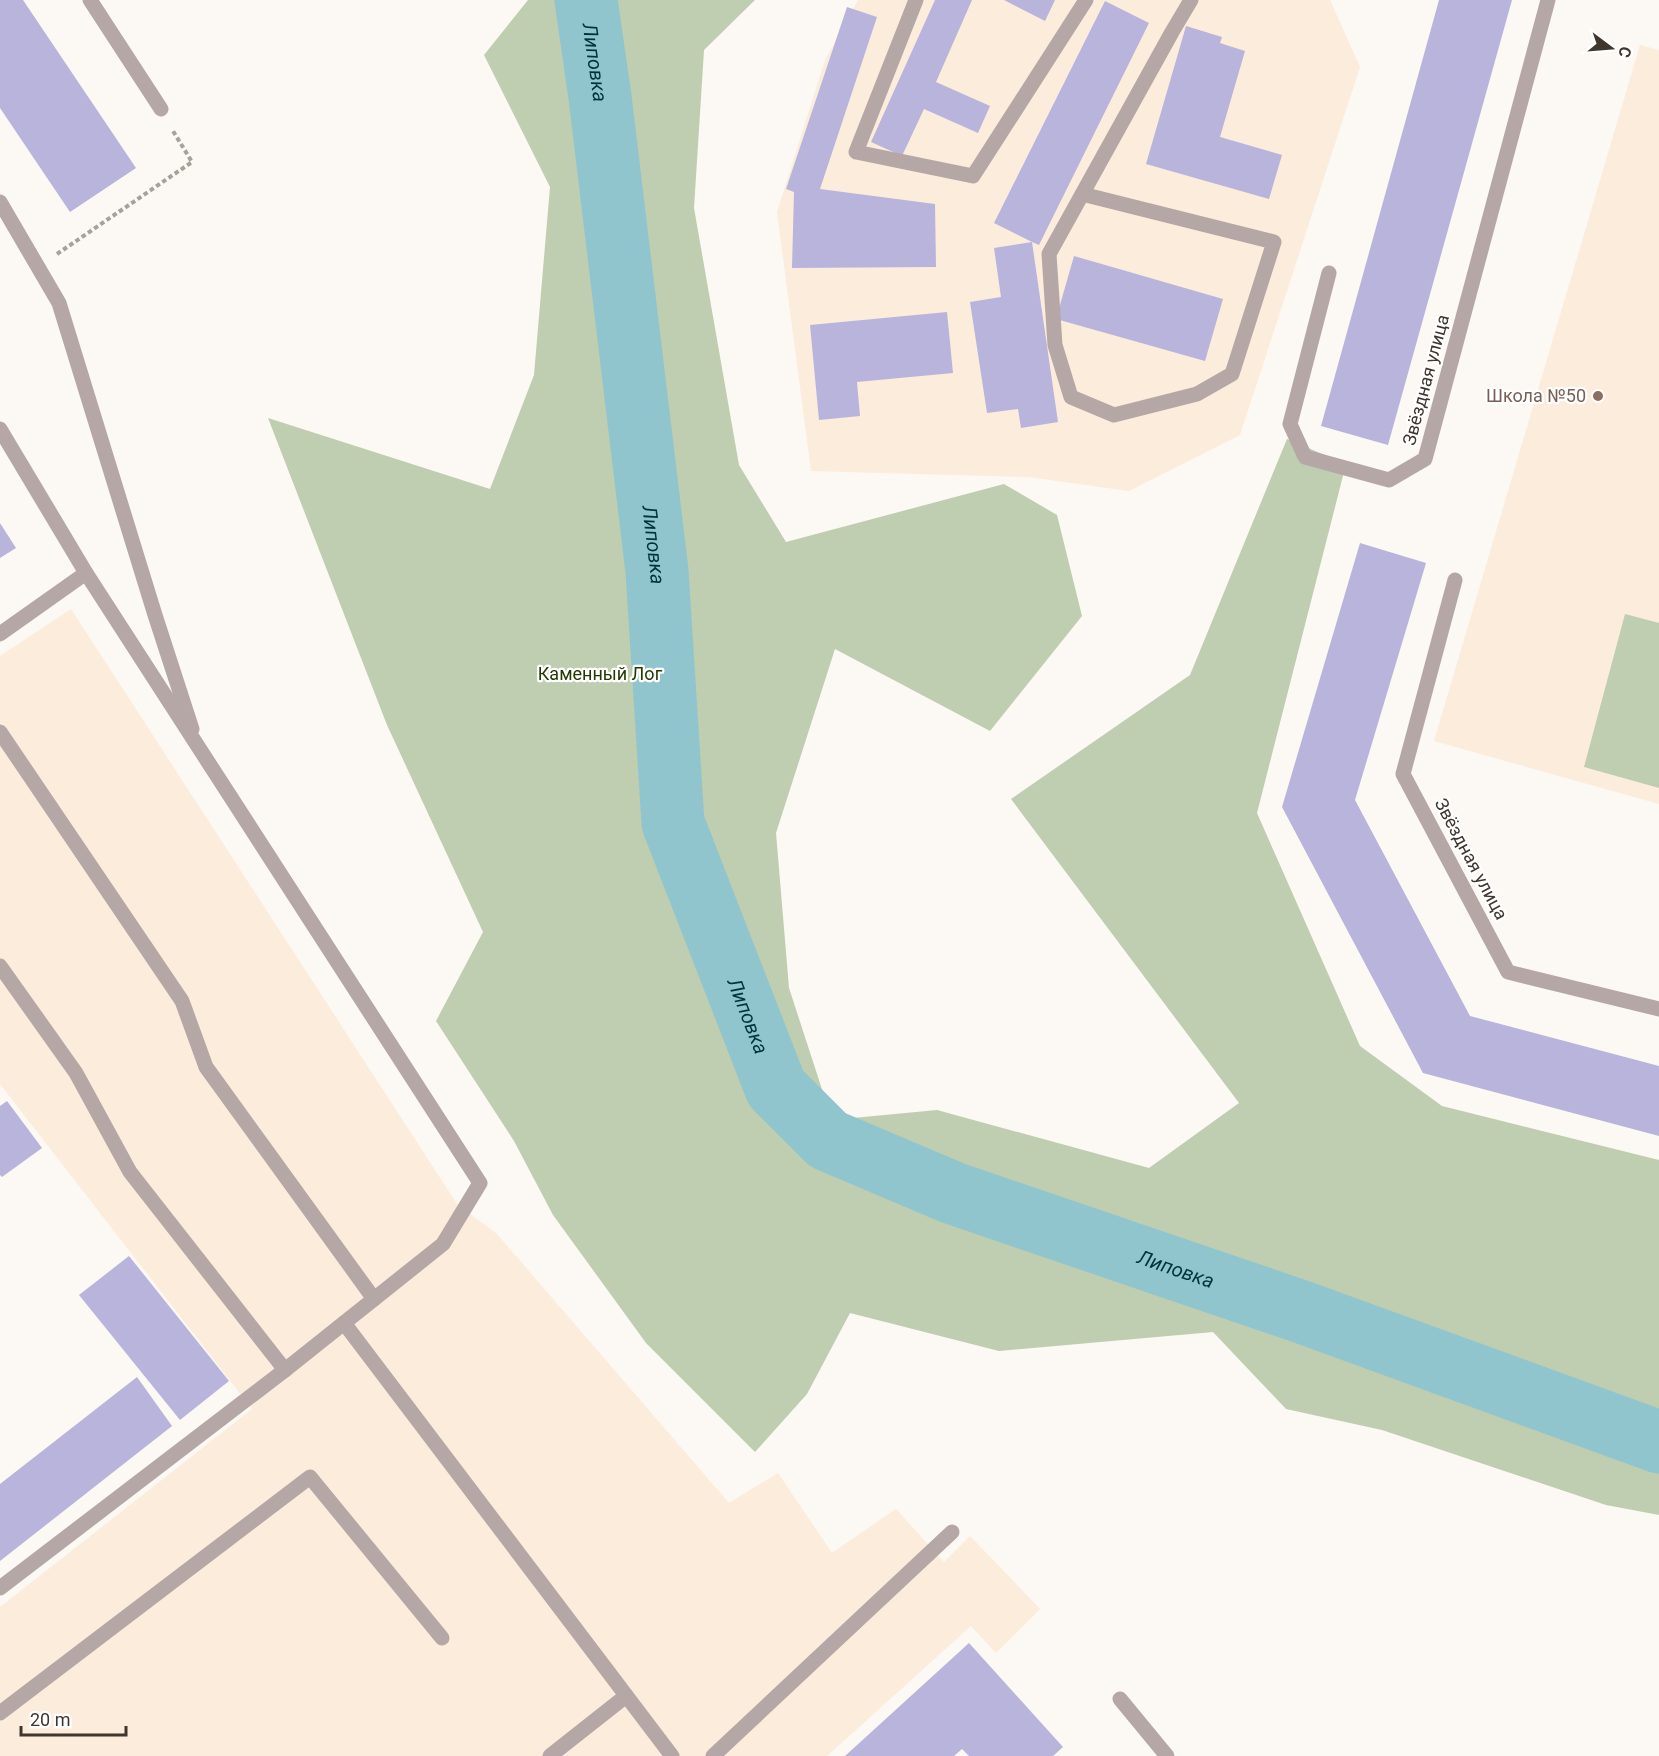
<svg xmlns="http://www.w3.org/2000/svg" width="1659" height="1756" font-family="Roboto,sans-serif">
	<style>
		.built { fill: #fcecdb }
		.green { fill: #bfcdb0 }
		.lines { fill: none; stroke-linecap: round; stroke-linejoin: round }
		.river { stroke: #91c5ce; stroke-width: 63 }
		.building { fill: #b9b4db }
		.path { stroke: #a7a19a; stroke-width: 4; stroke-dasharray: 4.5 3; stroke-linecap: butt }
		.minor { stroke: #b5a7a5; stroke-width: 15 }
		.education-dot { fill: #8d6e63; stroke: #fff; stroke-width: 2 }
		.labels { text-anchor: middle; stroke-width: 4.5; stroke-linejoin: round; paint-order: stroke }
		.street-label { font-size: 18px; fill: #3f372e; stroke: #fff }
		.education-label { font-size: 18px; fill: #785e54; stroke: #fff; text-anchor: end }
		.park-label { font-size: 18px; fill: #233900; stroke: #fff }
		.water-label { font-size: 20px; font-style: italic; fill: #00343b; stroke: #fff }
	</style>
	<rect width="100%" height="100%" fill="#fcf8f3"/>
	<g class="built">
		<polygon points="858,0 1330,0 1360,67 1240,435 1129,491 1029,477 811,471 777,212 825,60"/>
		<polygon points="1640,45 1659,50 1659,804 1434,741"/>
		<polygon points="71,609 457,1204 497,1234 729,1503 778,1473 832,1553 896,1509 944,1562 970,1536 1040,1609 996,1653 971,1626 827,1756 0,1756 0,1607 252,1409 0,1084 0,656"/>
	</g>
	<g class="green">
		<polygon points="528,0 755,0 704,50 694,208 739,465 786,542 1004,484 1057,515 1082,616 990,731 835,649 776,833 789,988 832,1120 937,1110 1149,1168 1239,1103 1011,799 1190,675 1287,439 1346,464 1257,813 1360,1046 1442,1106 1659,1160 1659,1515 1606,1505 1382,1430 1286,1409 1213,1332 999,1351 850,1313 807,1394 755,1452 646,1343 553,1215 514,1141 436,1021 483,932 387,725 268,418 490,489 534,375 550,187 484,55"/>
		<polygon points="1625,614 1659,623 1659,788 1584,767"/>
	</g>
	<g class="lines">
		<path class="river" id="s1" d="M586 0 600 97 657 571 673 823 776 1088 828 1140 953 1193 1302 1312 1659 1442"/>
	</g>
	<g class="building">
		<polygon points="0,0 23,0 136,168 70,212 0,108"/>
		<polygon points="935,0 972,0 936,82 990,106 978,133 924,109 902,156 871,142"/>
		<polygon points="1004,0 1055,0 1045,21"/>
		<polygon points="1439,0 1512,0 1388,445 1321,426"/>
		<polygon points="1105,1 1149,23 1039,245 1032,242 1058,422 1021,428 1018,409 987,413 970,302 1001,297 994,248 1032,242 994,223"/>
		<polygon points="847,7 877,17 820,189 935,204 936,267 792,268 794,192 786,189"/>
		<polygon points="1186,26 1222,37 1220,43 1245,51 1220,137 1282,155 1269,199 1146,164"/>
		<polygon points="1074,256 1223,299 1205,361 1056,319"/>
		<polygon points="947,312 953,373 857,382 860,416 819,420 810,325"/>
		<polygon points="0,523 16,548 0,558"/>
		<polygon points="1360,543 1426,563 1355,800 1470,1016 1659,1066 1659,1136 1423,1073 1282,807"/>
		<polygon points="7,1101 42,1148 2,1177 0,1175 0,1106"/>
		<polygon points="129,1256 229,1381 180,1420 79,1295"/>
		<polygon points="137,1377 172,1426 0,1561 0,1484"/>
		<polygon points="969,1643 1063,1747 1053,1756 969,1756 962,1749 954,1756 845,1756"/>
	</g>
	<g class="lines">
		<polyline class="path" points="57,254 192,162 173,131"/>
		<g class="minor">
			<polyline points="90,0 161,109"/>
			<polyline points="916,0 856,152 973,176 1086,0"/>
			<polyline points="1082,194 1274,242 1232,374 1197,394 1114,415 1071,397 1055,345 1049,254 1172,32 1191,0"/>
			<polyline points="0,202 59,303 155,615 192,729"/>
			<polyline points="1329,273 1290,424 1305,457 1389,480 1425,459 1548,0"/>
			<polyline points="0,429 86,573 0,634"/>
			<polyline points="1455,580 1403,774 1508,972 1659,1009"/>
			<polyline points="0,732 182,1001 206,1067 374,1299"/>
			<polyline points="0,966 76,1073 130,1172 285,1370"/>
			<polyline points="344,1323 672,1756"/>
			<polyline points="0,1588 285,1370 443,1244 480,1183 86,573"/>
			<polyline points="1120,1699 1167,1756"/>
			<polyline points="0,1713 310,1477 442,1638"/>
			<polyline points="550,1756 626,1696"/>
			<polyline points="713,1756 952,1532"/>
		</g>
	</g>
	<circle class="education-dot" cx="1598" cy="396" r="6"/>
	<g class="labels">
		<g class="street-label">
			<text transform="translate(1426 380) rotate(-75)" y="6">Звёздная улица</text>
			<text transform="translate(1471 859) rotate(62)" y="6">Звёздная улица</text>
		</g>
		<g class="education-label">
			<text x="1586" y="402">Школа №50</text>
		</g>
		<g class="park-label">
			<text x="600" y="680">Каменный Лог</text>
		</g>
		<g class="water-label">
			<text dy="7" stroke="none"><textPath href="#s1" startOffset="63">Липовка</textPath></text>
			<text dy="7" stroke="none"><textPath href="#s1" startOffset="549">Липовка</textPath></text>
			<text dy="7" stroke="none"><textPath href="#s1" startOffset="1035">Липовка</textPath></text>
			<text dy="7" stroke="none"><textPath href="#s1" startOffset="1557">Липовка</textPath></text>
		</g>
	</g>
	<g transform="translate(1611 48) rotate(106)" stroke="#ffffff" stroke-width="4.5" paint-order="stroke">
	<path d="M0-4.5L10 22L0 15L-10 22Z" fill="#3f372e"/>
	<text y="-9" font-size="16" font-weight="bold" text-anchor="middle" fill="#3f372e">С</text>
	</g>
	<path d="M21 1726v9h105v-9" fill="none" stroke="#3f372e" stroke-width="3"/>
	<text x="30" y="1726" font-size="18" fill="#3f372e" stroke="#ffffff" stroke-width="4.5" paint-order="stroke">20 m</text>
</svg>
